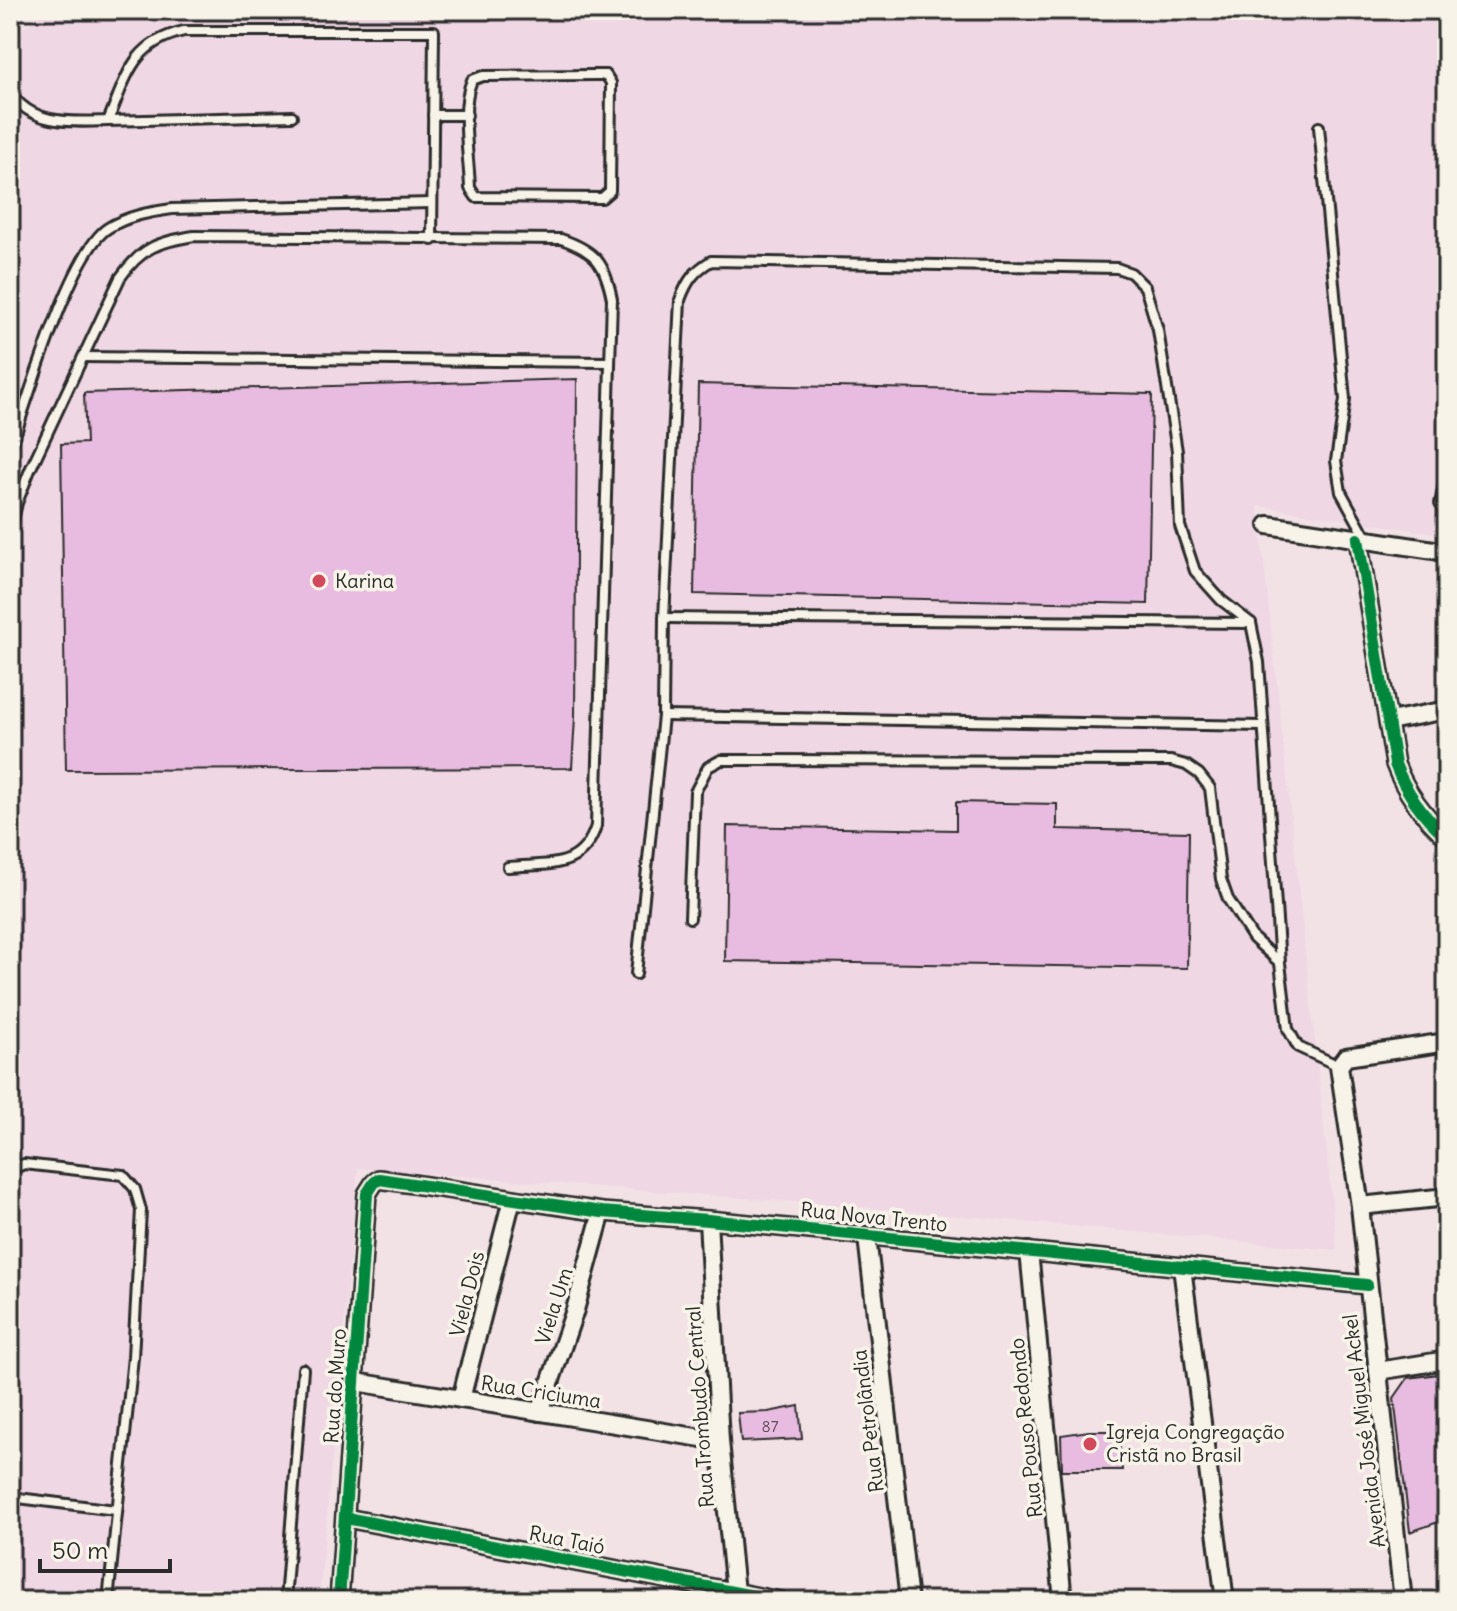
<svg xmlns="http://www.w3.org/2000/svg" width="1457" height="1611" font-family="Delius,sans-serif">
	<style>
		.built { fill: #efd7e4 }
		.building { fill: #e8bce0; stroke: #2b2b2b; stroke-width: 2 }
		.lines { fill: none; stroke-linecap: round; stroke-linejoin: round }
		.service-casing { stroke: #2b2b2b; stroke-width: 14 }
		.minor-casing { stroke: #2b2b2b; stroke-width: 22 }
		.service { stroke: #f7f3e8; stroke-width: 8 }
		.minor { stroke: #f7f3e8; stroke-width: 16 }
		.cycleway-casing { stroke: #f7f3e8; stroke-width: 17 }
		.cycleway { stroke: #00873e; stroke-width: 12 }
		.poi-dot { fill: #d1495b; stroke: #f7f3e8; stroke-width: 3 }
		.labels { text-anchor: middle; stroke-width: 7; stroke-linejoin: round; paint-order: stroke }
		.number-label { font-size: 16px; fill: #5a4f58 }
		.poi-label { font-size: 20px; fill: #2b2b2b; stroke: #f7f3e8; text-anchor: start }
		.street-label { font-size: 20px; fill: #2b2b2b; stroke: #f7f3e8 }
	</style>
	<rect width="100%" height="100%" fill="#f2e2e6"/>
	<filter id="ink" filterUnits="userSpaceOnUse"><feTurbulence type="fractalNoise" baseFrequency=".0125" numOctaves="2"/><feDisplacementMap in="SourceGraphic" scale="16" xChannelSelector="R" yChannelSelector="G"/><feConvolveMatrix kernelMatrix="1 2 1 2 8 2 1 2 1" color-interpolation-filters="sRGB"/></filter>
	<g filter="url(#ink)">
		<polygon class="built" points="359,10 1447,10 1447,535 1258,506 1337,1250 860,1207 358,1168 319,1601 10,1601 10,40 41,14"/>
		<g class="building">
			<polygon points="577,379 575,717 572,768 66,770 61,444 86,443 84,393"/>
			<polygon points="698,384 1152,394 1148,604 694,594"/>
			<polygon points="956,802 1057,804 1057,829 1189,832 1187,968 725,961 727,826 956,830"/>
			<polygon points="1447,1373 1447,1519 1410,1532 1394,1398 1408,1378"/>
			<polygon points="799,1406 802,1439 741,1442 738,1413 768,1412"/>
			<polygon points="1089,1431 1118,1431 1122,1470 1062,1470 1061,1435"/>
		</g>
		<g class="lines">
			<g class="service-casing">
				<g id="service">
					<path d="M597 75H606L611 83 610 191 602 198 476 197 470 188C469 157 460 108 472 80L483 76Z"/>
					<path d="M10 92C32 126 72 122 108 121 127 76 132 43 184 31H434L432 240"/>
					<polyline points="433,115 467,115"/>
					<polyline points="108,121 292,116"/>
					<polyline points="1319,127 1345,399 1336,461 1341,492 1367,539"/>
					<polyline points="83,357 610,362"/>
					<path d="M10 451C26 405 71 251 108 228 127 216 150 212 172 209L432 203"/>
					<polyline points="1440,504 1447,470"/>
					<path d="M10 532 17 503 30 470 120 278C142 247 158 242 194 236L561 239C596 251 605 263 612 299L596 826C582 871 548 863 508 867"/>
					<polyline points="664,618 1251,623"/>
					<polyline points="663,716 1263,726"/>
					<polyline points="690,918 695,792 708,767 721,760 1171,761 1186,765 1199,774 1210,788 1221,879 1228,899 1253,938 1279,962"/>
					<path d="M636 974 663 716 664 618 680 300C687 281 694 271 711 261L1117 268 1131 273 1145 287 1158 330 1177 451 1180 526 1195 571 1221 600 1251 623 1259 662 1280 963 1288 1029 1298 1047 1339 1066"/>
					<polyline points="10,1170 24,1164 123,1175 135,1189 141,1210 133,1357 108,1601"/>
					<polyline points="10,1497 116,1510"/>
					<polyline points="285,1601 303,1369"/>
				</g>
			</g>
			<g class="minor-casing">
				<g id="minor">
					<polyline points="1268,525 1447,552"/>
					<path d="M1358 539 1395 764C1406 793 1423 816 1447 837"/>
					<polyline points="1389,721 1447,710"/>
					<polyline points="1360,1206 1447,1197"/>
					<polyline points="708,1220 720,1441 735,1592"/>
					<polyline points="867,1237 909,1601"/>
					<polyline points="1029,1251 1063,1601"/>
					<polyline points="1182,1267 1225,1601"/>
					<polyline points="1378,1371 1447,1360"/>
					<polyline points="356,1382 720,1441"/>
					<polyline points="461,1399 512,1199"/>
					<polyline points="540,1412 575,1310 602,1212"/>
					<polyline points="346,1518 780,1601"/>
					<polyline points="339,1601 367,1194 374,1183 379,1179 602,1212 708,1220 1367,1285"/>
					<polyline points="1403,1601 1360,1206 1339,1066 1346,1057 1447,1042"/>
				</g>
			</g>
			<use href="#service" class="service"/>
			<use href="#minor" class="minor"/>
			<g class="cycleway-casing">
				<g id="cycleway">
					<path d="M1358 539 1395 764C1406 793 1423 816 1447 837"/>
					<polyline points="346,1518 780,1601"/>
					<polyline points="339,1601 367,1194 374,1183 379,1179 602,1212 708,1220 1367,1285"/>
				</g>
			</g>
			<use href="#cycleway" class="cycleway"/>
		</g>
	</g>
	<g class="poi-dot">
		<circle cx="319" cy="581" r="8"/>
		<circle cx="1090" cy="1444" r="8"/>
	</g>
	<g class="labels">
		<g class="number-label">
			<text x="770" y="1432">87</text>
		</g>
		<g class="poi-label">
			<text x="335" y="588">Karina</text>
			<text x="1106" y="1439">Igreja Congregação<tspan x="1106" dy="23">Cristã no Brasil</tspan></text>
		</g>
		<g class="street-label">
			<text transform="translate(874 1217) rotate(6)" y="7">Rua Nova Trento</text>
			<text transform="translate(467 1294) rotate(-76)" y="7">Viela Dois</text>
			<text transform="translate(554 1306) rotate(-72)" y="7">Viela Um</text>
			<text transform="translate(335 1386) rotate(-86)" y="7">Rua do Muro</text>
			<text transform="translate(541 1392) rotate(9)" y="7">Rua Criciuma</text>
			<text transform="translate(700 1407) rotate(-94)" y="7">Rua Trombudo Central</text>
			<text transform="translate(868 1421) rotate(-97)" y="7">Rua Petrolândia</text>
			<text transform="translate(1026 1428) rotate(-96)" y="7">Rua Pouso Redondo</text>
			<text transform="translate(1364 1431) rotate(-97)" y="7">Avenida José Miguel Ackel</text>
			<text transform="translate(567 1540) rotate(11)" y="7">Rua Taió</text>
		</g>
	</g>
	<rect width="1457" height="1611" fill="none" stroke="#f7f3e8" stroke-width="40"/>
	<rect x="20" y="20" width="1417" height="1571" fill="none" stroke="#2b2b2b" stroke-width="3" filter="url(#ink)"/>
	<path d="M40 1559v12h130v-12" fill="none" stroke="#2b2b2b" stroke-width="4"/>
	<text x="52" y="1559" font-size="24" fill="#2b2b2b" stroke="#f7f3e8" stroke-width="6" paint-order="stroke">50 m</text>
</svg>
